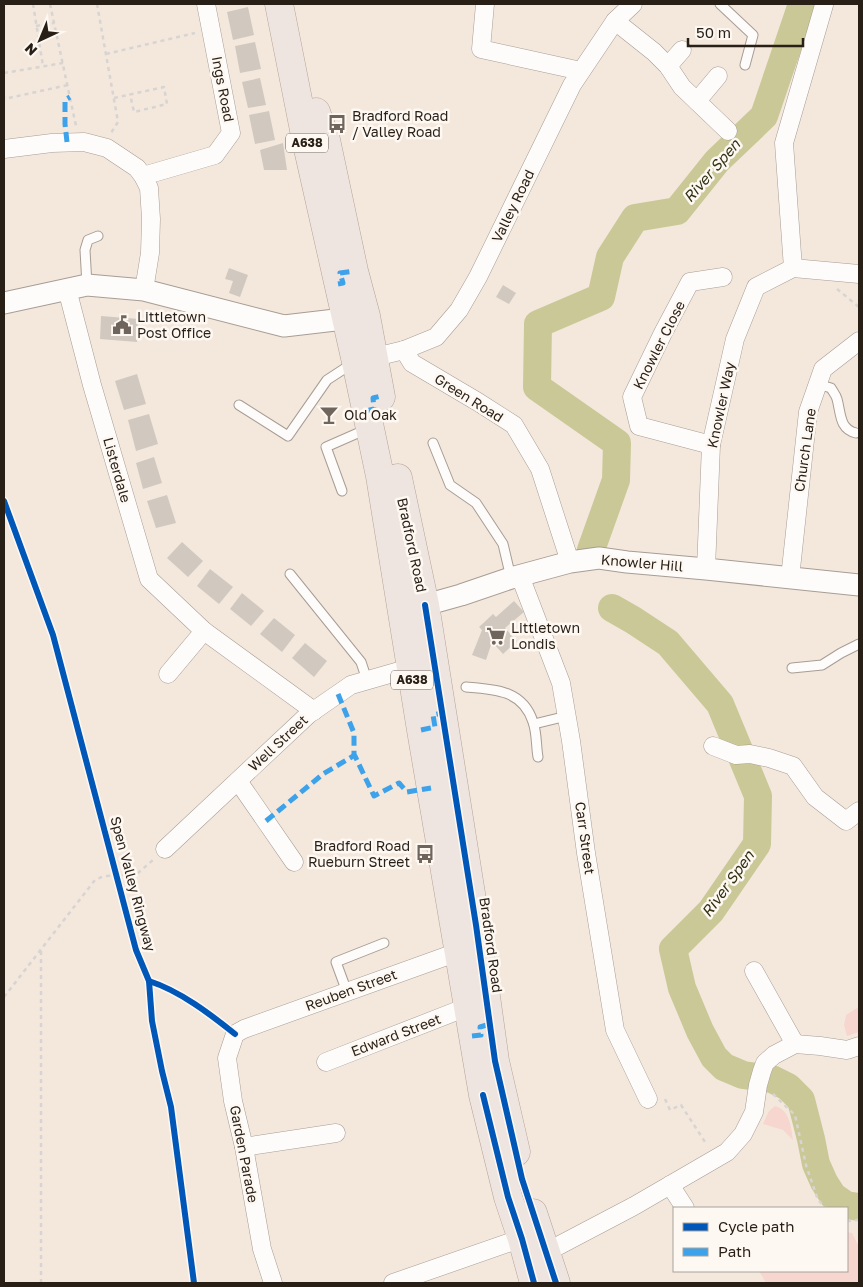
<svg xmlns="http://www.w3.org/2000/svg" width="863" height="1287" font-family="'Golos Text',sans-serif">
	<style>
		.green { fill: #f6d6cf }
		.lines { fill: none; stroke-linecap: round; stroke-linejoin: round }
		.river { stroke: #cac896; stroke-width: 28 }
		.building { fill: #d1c9bf }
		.service-casing { stroke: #a79d94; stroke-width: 11 }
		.minor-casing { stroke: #a79d94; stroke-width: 19 }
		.tertiary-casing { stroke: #a79d94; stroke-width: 23 }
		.primary-casing { stroke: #b6a296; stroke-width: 29 }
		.path { stroke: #d8d4d1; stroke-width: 2.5; stroke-dasharray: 4 4; stroke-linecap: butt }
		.service { stroke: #fdfcfa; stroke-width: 9 }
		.minor { stroke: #fdfcfa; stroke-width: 18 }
		.tertiary { stroke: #fdfcfa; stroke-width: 21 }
		.primary { stroke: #efe5e0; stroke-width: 28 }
		.quiet { stroke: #3ea2ea; stroke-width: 5; stroke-dasharray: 10 5; stroke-linecap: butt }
		.cycleway-casing { stroke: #fef8f3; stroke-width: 9 }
		.cycleway { stroke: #0057b8; stroke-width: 6 }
		.labels { text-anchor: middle; stroke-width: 5; stroke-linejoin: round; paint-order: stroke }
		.shield { fill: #fef8f3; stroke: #686058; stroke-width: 1 }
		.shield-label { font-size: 12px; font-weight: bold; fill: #281f16 }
		.street-label { font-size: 14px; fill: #281f16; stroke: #fef8f3 }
		.poi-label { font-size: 14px; fill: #281f16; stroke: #fef8f3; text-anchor: start }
		.water-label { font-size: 15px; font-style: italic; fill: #313113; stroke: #fef8f3 }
	</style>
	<rect width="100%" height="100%" fill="#f4e8dd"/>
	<g class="green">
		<polygon points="857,1008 859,1009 859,1032 847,1036 844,1025 846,1015"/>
		<path d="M775 1106C790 1110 791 1127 793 1140L783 1130 763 1124 769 1111Z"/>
		<polygon points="847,1232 852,1233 859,1247 859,1283 766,1283 759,1271 847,1271"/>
	</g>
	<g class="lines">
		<g class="river">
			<polyline points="591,550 616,480 617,443 537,387 538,324 601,297 610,257 635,218 677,211 717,161 764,116 802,4"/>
			<polyline points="612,608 633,620 668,643 720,704 758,796 757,844 711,911 673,949 682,988 700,1031 714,1057 724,1067 743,1075 772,1079 788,1087 801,1100 811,1139 816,1164 824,1182 833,1196 846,1205 859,1207"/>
		</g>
	</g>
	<g class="building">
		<polygon points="248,7 254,35 233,40 227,12"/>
		<polygon points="255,42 261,69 240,73 235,46"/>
		<polygon points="260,78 266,105 248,108 242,82"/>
		<polygon points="269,111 275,140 255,144 249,115"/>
		<polygon points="283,143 287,170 264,170 260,150"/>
		<polygon points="229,268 248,275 240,297 229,293 233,281 225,279"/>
		<polygon points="503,285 516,293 509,304 496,297"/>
		<polygon points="101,316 139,319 137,342 100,339"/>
		<polygon points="137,374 146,404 124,410 115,381"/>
		<polygon points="149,414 158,444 136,451 128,420"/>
		<polygon points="154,457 162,483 143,489 136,463"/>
		<polygon points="167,495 176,523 156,528 147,501"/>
		<polygon points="182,542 203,561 188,577 167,558"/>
		<polygon points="210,569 233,587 219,604 197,586"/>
		<polygon points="242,593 264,611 251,626 230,609"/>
		<polygon points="514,601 524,612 505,628 517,641 503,654 492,642 486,660 472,655 482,630 479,627 493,614 496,617"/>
		<polygon points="274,618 295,635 282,652 260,634"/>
		<polygon points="305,643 327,661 314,677 292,658"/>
	</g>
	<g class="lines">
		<g class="service-casing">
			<g id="service">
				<polyline points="720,4 753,35 745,65"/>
				<polyline points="87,285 85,250 88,240 98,236"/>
				<path d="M817 384 831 388C833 392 836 395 837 399 841 413 839 429 856 433"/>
				<polyline points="239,405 288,436 327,380 353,363"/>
				<polyline points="433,443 450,485 476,503 503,544 511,578"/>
				<polyline points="342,491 326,447 367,429"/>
				<polyline points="290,574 361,662 367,680"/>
				<polyline points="792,668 822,665 841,653 859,644"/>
				<path d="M466 687C494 689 523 690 533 722 537 733 536 746 538 757"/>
				<polyline points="534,724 567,716"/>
				<polyline points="347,992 336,962 384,943"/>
			</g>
		</g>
		<g class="minor-casing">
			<g id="minor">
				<polyline points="485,4 481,49 581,71"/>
				<polyline points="615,21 654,52 668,66 682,87 728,131"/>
				<polyline points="668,66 682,50"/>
				<polyline points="697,101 718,76"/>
				<polyline points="4,149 52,143 84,142 107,148 137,168 143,176 149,188 151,219 150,253 144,290"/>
				<polyline points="143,176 215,155 231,133 206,4"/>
				<polyline points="793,268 784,143 824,5"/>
				<polyline points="67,289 92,385 149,579 204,631 314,711"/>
				<polyline points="404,350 412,363 478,402 514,425 540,469 570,562"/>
				<polyline points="363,360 404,350 436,337 459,310 478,277 572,85 615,21 633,4"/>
				<polyline points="711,445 639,426 632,397 663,333 690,282 723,277"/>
				<polyline points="706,569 711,445 735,339 756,287 793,268 859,274"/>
				<polyline points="520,576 561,683 571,741 586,853 615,1030 648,1099"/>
				<polyline points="790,578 808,412 823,369 859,341"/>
				<polyline points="168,674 204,631"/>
				<polyline points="713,746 736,755 750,754 769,758 793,766 815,797 846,821 859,811"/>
				<polyline points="238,781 294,862"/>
				<polyline points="165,849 309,714 351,685 410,668"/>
				<polyline points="754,971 795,1044"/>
				<polyline points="326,1062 467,1007"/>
				<polyline points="244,1147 336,1133"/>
				<polyline points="670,1185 685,1208"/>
				<polyline points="537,1257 634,1206 727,1152 743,1134 754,1112 758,1085 762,1071 765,1063 774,1055 795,1044 820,1046 847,1050 859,1046"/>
				<polyline points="273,1283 262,1249 244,1147 233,1101 227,1058 235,1034 244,1029 458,952"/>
				<polyline points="393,1283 531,1235"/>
			</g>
		</g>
		<g class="tertiary-casing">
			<g id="tertiary">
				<polyline points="4,303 87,285 144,290 284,326 361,317"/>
				<polyline points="411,609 461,595 511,578 570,562 599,558 627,562 706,569 859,585"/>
			</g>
		</g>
		<g class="primary-casing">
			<g id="primary">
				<polyline points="279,4 306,140 356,362 380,476 421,730 483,1095 508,1197 522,1239 534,1283"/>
				<polyline points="316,112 326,140 354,271 366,316 381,397"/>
				<polyline points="398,478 425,605 476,925 495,1061 516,1152"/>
				<polyline points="533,1213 556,1283"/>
			</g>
		</g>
		<g class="path">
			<polyline points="33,4 43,66"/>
			<polyline points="50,4 76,126"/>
			<polyline points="97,4 118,122 111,133"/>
			<polyline points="36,26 54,23"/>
			<polyline points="106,54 195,33"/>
			<polyline points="4,73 63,63"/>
			<polyline points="4,96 4,99 68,85"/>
			<polyline points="114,98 164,87 167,104 134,112 130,94"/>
			<polyline points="837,289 859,307"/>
			<polyline points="4,997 95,880 104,876 137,874 154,859"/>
			<polyline points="773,1094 795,1115 806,1165 818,1200 826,1208"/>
			<polyline points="665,1099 670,1110 681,1105 707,1145"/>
			<polyline points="847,1221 859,1220"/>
			<polyline points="41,1283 41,949"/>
		</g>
		<use href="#service" class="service"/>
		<use href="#minor" class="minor"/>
		<use href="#tertiary" class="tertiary"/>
		<use href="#primary" class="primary"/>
		<g class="quiet">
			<polyline points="67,142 65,124 65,100 70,97"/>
			<polyline points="338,284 343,283 340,273 354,271"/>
			<polyline points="366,411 374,409 373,398 381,396"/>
			<polyline points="338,694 354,733 354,754 374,796 399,783 407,792 431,788"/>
			<polyline points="421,730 435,727 433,715 442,713"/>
			<polyline points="266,821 323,774 355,755"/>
			<polyline points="472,1036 481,1035 480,1027 490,1024"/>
		</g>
		<g class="cycleway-casing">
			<g id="cycleway">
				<polyline points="4,501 53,635 136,950 149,981 152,1021 162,1071 171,1107 194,1283"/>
				<polyline points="425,605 476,925 495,1061 522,1179 556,1283"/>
				<path d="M149 981C180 991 210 1014 235 1034"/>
				<polyline points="483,1095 508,1197 522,1239 534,1283"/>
			</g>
		</g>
		<use href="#cycleway" class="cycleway"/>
	</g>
	<defs>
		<g id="bus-bare" transform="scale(1.5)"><path d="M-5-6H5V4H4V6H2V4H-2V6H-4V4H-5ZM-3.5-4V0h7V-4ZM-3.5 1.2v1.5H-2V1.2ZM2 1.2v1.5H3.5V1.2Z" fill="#6f655c" stroke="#fef8f3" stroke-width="2.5" paint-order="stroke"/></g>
		<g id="civic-bare" transform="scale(1.5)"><path d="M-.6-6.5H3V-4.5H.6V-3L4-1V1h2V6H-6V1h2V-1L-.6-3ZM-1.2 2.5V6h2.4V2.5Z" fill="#6f655c" stroke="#fef8f3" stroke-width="2.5" paint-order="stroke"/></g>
		<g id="bar-bare" transform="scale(1.5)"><path d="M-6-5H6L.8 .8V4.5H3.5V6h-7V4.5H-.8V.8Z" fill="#6f655c" stroke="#fef8f3" stroke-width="2.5" paint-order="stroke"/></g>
		<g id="supermarket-bare" transform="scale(1.5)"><path d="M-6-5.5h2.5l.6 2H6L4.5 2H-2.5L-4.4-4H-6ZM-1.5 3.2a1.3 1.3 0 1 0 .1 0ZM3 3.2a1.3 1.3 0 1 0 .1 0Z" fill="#6f655c" stroke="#fef8f3" stroke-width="2.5" paint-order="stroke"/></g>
	</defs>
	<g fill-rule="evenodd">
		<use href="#bus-bare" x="337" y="124"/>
		<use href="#civic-bare" x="122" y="325"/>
		<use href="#bar-bare" x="329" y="415"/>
		<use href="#supermarket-bare" x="496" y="636"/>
		<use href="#bus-bare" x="425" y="854"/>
	</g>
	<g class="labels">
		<g class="shield">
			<rect x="286" y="133.5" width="42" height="19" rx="4"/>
			<rect x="391" y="670.5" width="42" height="19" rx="4"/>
		</g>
		<g class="shield-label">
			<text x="307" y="147">A638</text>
			<text x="412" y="684">A638</text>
		</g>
		<g class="street-label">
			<text transform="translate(223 89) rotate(79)" y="5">Ings Road</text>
			<text transform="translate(513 206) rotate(-64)" y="5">Valley Road</text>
			<text transform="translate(659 345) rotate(-63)" y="5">Knowler Close</text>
			<text transform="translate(469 398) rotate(32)" y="5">Green Road</text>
			<text transform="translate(721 405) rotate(-78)" y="5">Knowler Way</text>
			<text transform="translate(805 450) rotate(-82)" y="5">Church Lane</text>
			<text transform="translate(117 470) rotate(74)" y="5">Listerdale</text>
			<text transform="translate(412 545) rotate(78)" y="5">Bradford Road</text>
			<text transform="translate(642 563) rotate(5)" y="5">Knowler Hill</text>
			<text transform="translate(278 743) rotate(-43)" y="5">Well Street</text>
			<text transform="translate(585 838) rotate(82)" y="5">Carr Street</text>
			<text transform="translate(133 884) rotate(75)" y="5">Spen Valley Ringway</text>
			<text transform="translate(491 945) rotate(82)" y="5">Bradford Road</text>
			<text transform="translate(351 990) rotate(-20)" y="5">Reuben Street</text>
			<text transform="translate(396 1035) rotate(-21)" y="5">Edward Street</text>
			<text transform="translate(244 1154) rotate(79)" y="5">Garden Parade</text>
		</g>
		<g class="poi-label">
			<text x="352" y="121">Bradford Road<tspan x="352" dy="16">/ Valley Road</tspan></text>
			<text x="137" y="322">Littletown<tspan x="137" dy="16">Post Office</tspan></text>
			<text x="344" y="420">Old Oak</text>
			<text x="511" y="633">Littletown<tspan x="511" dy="16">Londis</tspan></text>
			<text x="410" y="851" text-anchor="end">Bradford Road<tspan x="410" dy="16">Rueburn Street</tspan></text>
		</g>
		<g class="water-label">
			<text transform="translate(712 171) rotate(-49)" y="5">River Spen</text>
			<text transform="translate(728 884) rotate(-54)" y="5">River Spen</text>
		</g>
	</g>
	<rect width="863" height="1287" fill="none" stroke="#281f16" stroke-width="10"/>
	<rect x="673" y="1207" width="175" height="65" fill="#fef8f3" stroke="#a8a19b"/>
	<rect x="683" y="1223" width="25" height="8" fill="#0057b8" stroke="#a8a19b"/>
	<text x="718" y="1232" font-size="15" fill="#281f16">Cycle path</text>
	<rect x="683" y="1248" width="25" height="8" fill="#3ea2ea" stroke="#a8a19b"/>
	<text x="718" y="1257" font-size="15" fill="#281f16">Path</text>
	<g transform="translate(40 40) rotate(224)" stroke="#fef8f3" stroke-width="4" paint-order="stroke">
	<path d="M0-4L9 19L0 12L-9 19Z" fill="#281f16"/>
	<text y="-8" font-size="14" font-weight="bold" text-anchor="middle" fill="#281f16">N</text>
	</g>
	<path d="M688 38v8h115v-8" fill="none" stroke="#281f16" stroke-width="2.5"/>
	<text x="696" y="38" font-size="15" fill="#281f16" stroke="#fef8f3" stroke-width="4" paint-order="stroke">50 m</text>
</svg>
